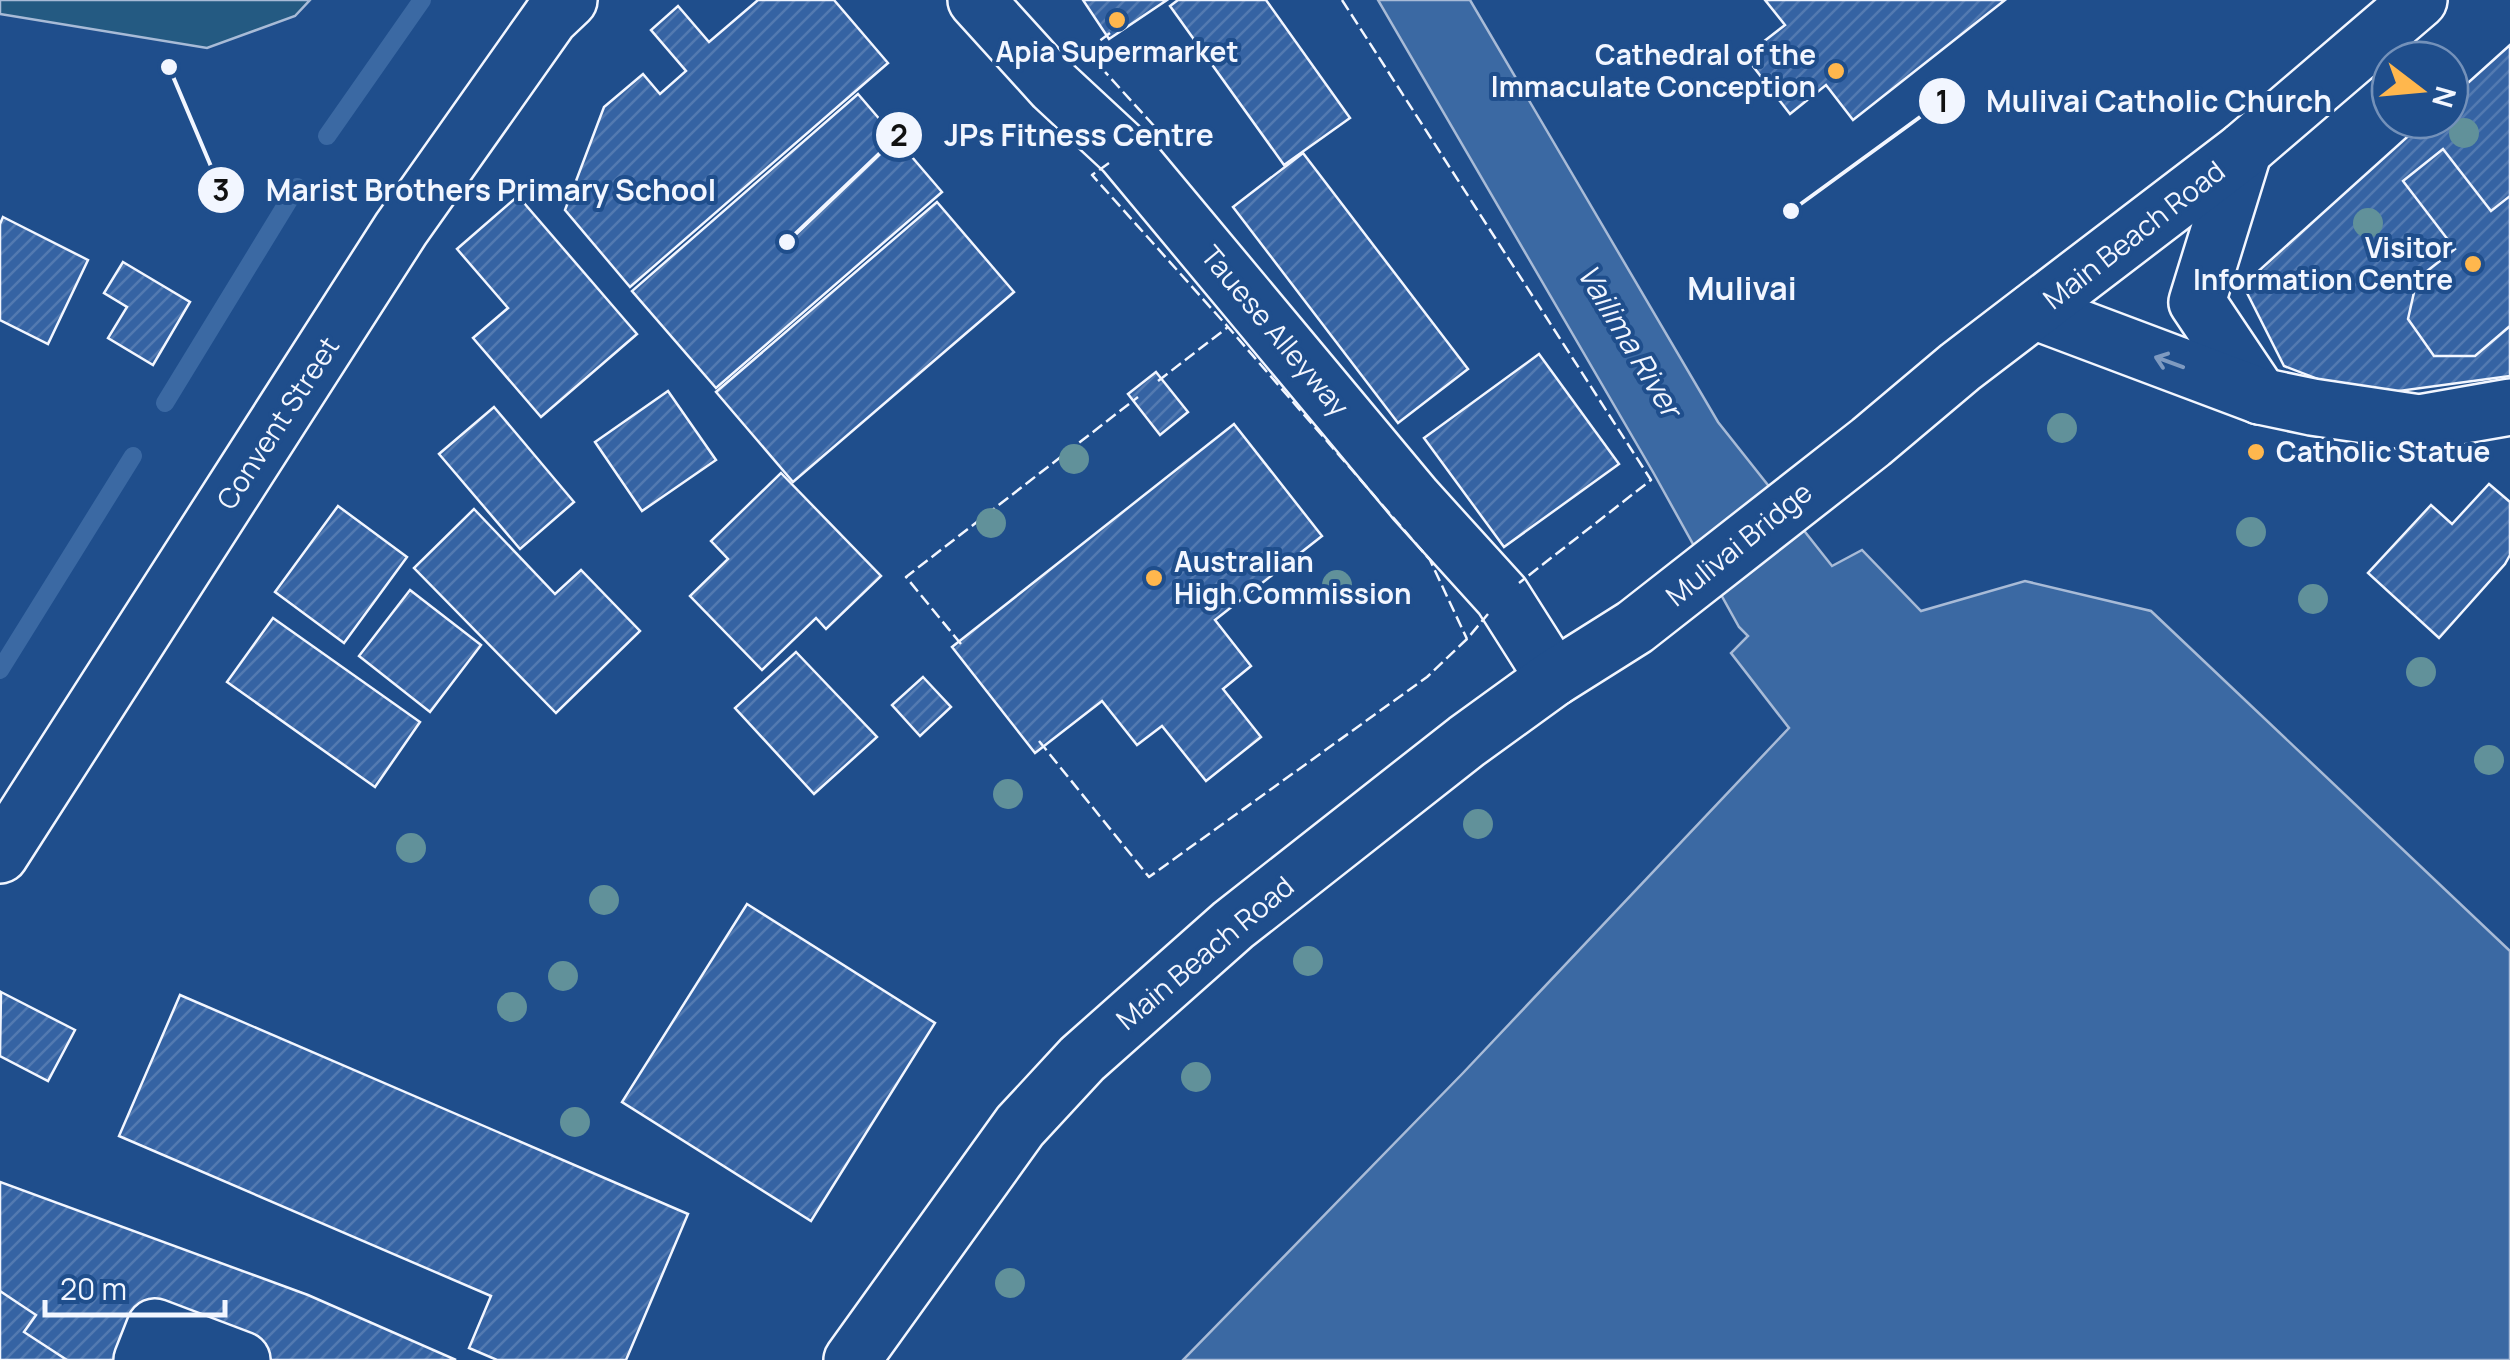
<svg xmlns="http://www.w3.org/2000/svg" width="2510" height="1360" font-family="Manrope,sans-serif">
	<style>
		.garden { fill: #245a82; stroke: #a8bbd7; stroke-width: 2.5 }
		.water { fill: #3b69a3; stroke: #a8bbd7; stroke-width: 2.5 }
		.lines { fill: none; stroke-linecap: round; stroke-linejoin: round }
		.stream { stroke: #3b69a3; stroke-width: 18 }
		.building { fill: url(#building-hatch); stroke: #f2f6ff; stroke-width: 2.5 }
		.minor-casing { stroke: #f2f6ff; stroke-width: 60 }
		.major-casing { stroke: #f2f6ff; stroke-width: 60 }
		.minor { stroke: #1f4e8c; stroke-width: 55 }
		.major { stroke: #1f4e8c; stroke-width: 55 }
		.fence { stroke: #f2f6ff; stroke-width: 2.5; stroke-dasharray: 12 5; stroke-linecap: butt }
		.tree { fill: #61919a }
		.oneway { stroke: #7e9ac0 }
		.poi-dot { fill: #ffb74d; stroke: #1f4e8c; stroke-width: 4 }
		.labels { text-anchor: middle; stroke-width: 8; stroke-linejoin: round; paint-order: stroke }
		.poi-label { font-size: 28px; font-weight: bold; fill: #f2f6ff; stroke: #1f4e8c; text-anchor: end }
		.street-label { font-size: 28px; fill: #f2f6ff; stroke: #1f4e8c }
		.water-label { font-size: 30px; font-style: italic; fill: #f2f6ff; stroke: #1f4e8c }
		.quarter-label { font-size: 32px; font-weight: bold; fill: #f2f6ff; stroke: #1f4e8c }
		.leader { fill: none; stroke: #f2f6ff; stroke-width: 4 }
		.callout-dot { fill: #f2f6ff; stroke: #1f4e8c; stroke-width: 4 }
		.mark-label { font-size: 30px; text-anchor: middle; font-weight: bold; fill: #111 }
		.callout-label { font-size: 30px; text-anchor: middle; font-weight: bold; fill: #f2f6ff; stroke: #1f4e8c; stroke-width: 8; stroke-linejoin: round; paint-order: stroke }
	</style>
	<defs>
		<pattern id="building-hatch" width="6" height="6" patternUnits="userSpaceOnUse" patternTransform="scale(2.5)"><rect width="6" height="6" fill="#3563a3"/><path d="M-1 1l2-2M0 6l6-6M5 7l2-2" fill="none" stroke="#537ab1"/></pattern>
	</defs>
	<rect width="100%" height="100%" fill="#1f4e8c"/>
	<polygon class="garden" points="0,0 310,0 295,16 207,48 0,14"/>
	<polygon class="water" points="1378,0 1470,0 1718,422 1832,566 1862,550 1921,611 2025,581 2151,611 2510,951 2510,1360 1183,1360 1463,1073 1789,728 1731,653 1748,636 1739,627 1653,472"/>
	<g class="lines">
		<g class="stream">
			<polyline points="327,136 422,0"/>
			<polyline points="165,403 297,187"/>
			<polyline points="0,670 133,456"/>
		</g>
	</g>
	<g class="building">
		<polygon points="758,0 834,0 888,63 630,287 565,210 604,107 643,74 660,94 686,71 651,30 678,6 709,42"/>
		<polygon points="1083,0 1167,0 1109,39"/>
		<polygon points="1178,0 1266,0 1350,118 1284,165 1170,6"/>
		<polygon points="1765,0 2005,0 1853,120 1826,85 1790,114 1745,56 1785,25"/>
		<polygon points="2510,45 2510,376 2362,396 2284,366 2243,285 2426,120 2450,120 2450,99"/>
		<polygon points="858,94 942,192 716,388 632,291"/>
		<polygon points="2443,149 2491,211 2510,196 2510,326 2475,356 2434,356 2408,319 2417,279 2455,249 2403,181"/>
		<polygon points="1303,153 1468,369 1398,423 1233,207"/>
		<polygon points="518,196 637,334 541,417 473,338 508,308 457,249"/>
		<polygon points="937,202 1014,292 793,482 716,392"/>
		<polygon points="3,217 88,260 48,344 0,320 0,224"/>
		<polygon points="123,262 190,302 153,365 108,338 127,307 104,293"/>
		<polygon points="1539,354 1619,464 1504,547 1424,438"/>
		<polygon points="1156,372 1188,412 1160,435 1128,394"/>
		<polygon points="668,391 716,460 642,511 595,442"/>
		<polygon points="494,407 574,502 520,549 439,454"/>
		<polygon points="1234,424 1322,536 1215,620 1251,666 1223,689 1261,737 1206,781 1162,726 1137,745 1102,701 1035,753 952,647"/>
		<polygon points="781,473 881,576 826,629 816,618 762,670 690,596 728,559 711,541"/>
		<polygon points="2489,484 2510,502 2510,555 2505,564 2439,638 2368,573 2431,505 2452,524"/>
		<polygon points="338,506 407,557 344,643 275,592"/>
		<polygon points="474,509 555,594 581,570 640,631 556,713 414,568"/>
		<polygon points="410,590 481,645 430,712 359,656"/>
		<polygon points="273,618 420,722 375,787 227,682"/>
		<polygon points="796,652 877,737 814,794 735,708"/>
		<polygon points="923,677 951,707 920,736 892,705"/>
		<polygon points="747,904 935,1023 811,1221 622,1102"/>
		<polygon points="1,992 75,1030 48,1081 0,1056"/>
		<polygon points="180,995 688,1214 626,1360 497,1360 469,1348 491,1296 119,1136"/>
		<polygon points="0,1182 308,1295 456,1360 0,1360"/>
		<polygon points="0,1291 36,1315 24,1332 67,1360 0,1360"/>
	</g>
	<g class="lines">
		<g class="minor-casing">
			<g id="minor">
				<polyline points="976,0 1054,86 1124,151 1415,500 1502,596 1554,678"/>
				<polyline points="2244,150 2197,302 2260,396"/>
				<polyline points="2034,311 2260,396 2312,407 2419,423 2510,407"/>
				<polyline points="142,1360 155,1327 242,1360"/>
			</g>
		</g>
		<g class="major-casing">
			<g id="major">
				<polyline points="0,855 401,229 550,18 569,0"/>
				<polyline points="852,1360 1020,1126 1082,1059 1233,925 1467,741 1554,678 1635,627 1871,442 1960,367 2244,150 2419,0"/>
			</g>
		</g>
		<use href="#minor" class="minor"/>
		<use href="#major" class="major"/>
		<g class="fence">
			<polyline points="1342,0 1651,480 1519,583"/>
			<polyline points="1110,33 1086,51 1155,127 1140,138"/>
			<polyline points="1109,163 1092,175 1228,327"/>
			<polyline points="1158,381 1228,327 1430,560 1467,639"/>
			<polyline points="961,644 906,577 1138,397"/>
			<polyline points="1039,741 1149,877 1427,677 1467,639 1488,614"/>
		</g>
	</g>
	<g class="tree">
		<circle cx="2464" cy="133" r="15"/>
		<circle cx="2368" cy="223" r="15"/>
		<circle cx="2062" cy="428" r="15"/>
		<circle cx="1074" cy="459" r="15"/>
		<circle cx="991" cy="523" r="15"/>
		<circle cx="2251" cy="532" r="15"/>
		<circle cx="1337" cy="585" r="15"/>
		<circle cx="2313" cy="599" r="15"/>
		<circle cx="2421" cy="672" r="15"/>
		<circle cx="2489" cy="760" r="15"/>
		<circle cx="1008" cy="794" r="15"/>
		<circle cx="1478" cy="824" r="15"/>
		<circle cx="411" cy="848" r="15"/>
		<circle cx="604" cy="900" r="15"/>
		<circle cx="1308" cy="961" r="15"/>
		<circle cx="563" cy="976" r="15"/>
		<circle cx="512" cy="1007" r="15"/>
		<circle cx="1196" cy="1077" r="15"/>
		<circle cx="575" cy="1122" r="15"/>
		<circle cx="1010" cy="1283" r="15"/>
	</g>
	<defs><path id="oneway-shaft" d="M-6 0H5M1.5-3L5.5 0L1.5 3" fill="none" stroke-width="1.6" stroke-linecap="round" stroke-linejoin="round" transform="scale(2.5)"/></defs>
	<use class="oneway" href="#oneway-shaft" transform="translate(2169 362) rotate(-160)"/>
	<g class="poi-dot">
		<circle cx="1117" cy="20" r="10"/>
		<circle cx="1836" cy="71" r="10"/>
		<circle cx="2473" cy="264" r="10"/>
		<circle cx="2256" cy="452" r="10"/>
		<circle cx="1154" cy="578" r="10"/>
	</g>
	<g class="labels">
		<g class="poi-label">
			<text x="1117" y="62" text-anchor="middle">Apia Supermarket</text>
			<text x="1816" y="65">Cathedral of the<tspan x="1816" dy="32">Immaculate Conception</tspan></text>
			<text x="2453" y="258">Visitor<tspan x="2453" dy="32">Information Centre</tspan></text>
			<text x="2276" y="462" text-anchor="start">Catholic Statue</text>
			<text x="1174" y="572" text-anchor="start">Australian<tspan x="1174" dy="32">High Commission</tspan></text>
		</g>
		<g class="street-label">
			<text transform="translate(2134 235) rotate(-38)" y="10">Main Beach Road</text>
			<text transform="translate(1275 331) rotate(50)" y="10">Tauese Alleyway</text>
			<text transform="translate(278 423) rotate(-57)" y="10">Convent Street</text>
			<text transform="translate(1739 544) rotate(-39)" y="10">Mulivai Bridge</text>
			<text transform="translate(1205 953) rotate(-40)" y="10">Main Beach Road</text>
		</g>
		<g class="water-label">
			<text transform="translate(1629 341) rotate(59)" y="10">Vailima River</text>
		</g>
		<g class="quarter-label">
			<text x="1742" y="300">Mulivai</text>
		</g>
	</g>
	<path class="leader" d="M1791 211L1942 101M787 242L899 135M169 67L221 190"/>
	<g class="callout-dot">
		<circle cx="1791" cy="211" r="10"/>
		<circle cx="787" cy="242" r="10"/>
		<circle cx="169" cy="67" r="10"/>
		<circle cx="1942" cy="101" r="25"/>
		<circle cx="899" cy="135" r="25"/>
		<circle cx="221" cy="190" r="25"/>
	</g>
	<g class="mark-label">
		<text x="1942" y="112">1</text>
		<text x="899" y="146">2</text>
		<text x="221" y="201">3</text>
	</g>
	<g class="callout-label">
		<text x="2159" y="112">Mulivai Catholic Church</text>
		<text x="1079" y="146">JPs Fitness Centre</text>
		<text x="491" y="201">Marist Brothers Primary School</text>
	</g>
	<g transform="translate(2420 90) rotate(106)"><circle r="48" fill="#1f4e8c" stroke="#7391ba" stroke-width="2.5"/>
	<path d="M0-8L18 38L0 25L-18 38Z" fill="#ffb74d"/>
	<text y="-15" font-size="28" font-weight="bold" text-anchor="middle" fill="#f2f6ff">N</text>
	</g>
	<path d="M45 1300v15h180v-15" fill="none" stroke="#f2f6ff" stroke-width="5"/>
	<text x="60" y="1300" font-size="30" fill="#f2f6ff" stroke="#1f4e8c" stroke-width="8" paint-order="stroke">20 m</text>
</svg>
